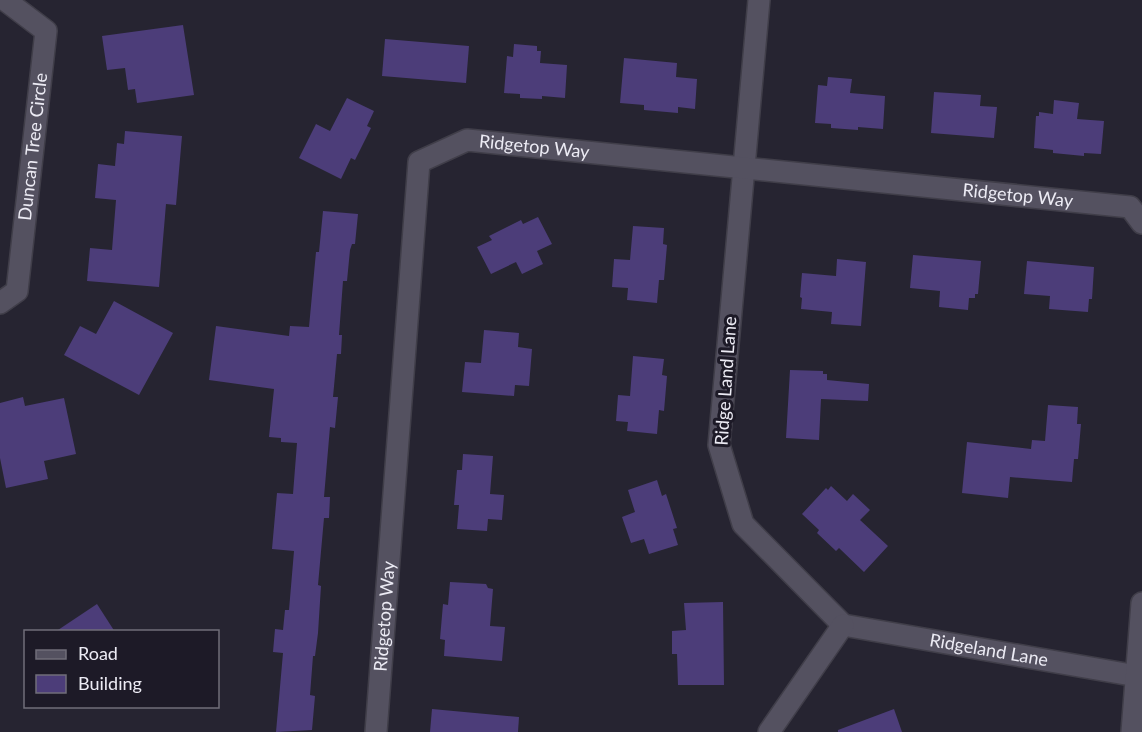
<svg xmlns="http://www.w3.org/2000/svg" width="1142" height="732" font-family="Lato,sans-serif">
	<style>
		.building { fill: #4c3d79 }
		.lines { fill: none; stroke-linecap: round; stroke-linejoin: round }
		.minor-casing { stroke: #403e49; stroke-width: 24 }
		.minor { stroke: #545160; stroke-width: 21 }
		.labels { text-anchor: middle; stroke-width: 6; stroke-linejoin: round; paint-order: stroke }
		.street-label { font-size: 18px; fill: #ecebf4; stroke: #1d1a27 }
	</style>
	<rect width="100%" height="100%" fill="#262431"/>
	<g class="building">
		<polygon points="183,25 194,95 137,103 135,89 128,90 125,68 107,70 102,36"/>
		<polygon points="385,39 469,46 466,83 382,76"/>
		<polygon points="514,44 537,46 537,51 541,51 540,63 567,65 565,98 542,96 542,99 520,98 520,94 504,93 507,56 513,57"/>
		<polygon points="624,58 677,63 676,77 697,79 695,109 678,107 678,113 644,110 644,105 620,103"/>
		<polygon points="828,77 852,79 850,93 885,96 883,129 858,127 858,130 831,128 831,124 815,123 818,85 827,86"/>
		<polygon points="934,92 981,95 980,106 997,107 994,138 931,133"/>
		<polygon points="347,98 374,111 367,126 371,128 355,160 351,158 341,179 299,158 316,124 330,131"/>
		<polygon points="1054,100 1079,103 1077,119 1104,121 1101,154 1084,153 1084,156 1053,153 1053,150 1034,148 1036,116 1039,116 1039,112 1053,114"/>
		<polygon points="125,131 182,136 176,205 166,204 159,287 87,281 90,248 112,250 116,200 95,198 98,164 115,166 117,143 124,144"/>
		<polygon points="323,211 358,214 355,244 352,244 350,250 347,281 343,281 339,335 342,335 341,354 337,354 333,397 338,397 335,428 330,427 324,497 330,497 329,518 324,518 318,585 321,586 318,633 315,656 313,656 310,695 315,696 312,730 276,732 283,653 273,652 275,629 283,630 285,610 289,610 294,551 272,549 277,493 293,494 297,443 281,442 281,438 269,437 274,389 209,380 216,326 289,336 290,326 309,327 316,252 319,252"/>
		<polygon points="538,217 552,244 537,251 543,264 522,274 516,262 491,274 477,247 492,240 489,236 521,220 523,224"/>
		<polygon points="633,226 664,228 663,244 667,245 664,280 659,280 657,303 627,300 628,288 612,287 614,259 630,260"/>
		<polygon points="913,255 981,261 978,294 975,294 975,298 969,298 968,310 939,307 940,291 910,288"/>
		<polygon points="837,259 866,262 861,326 831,324 832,312 801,309 802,298 800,297 802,273 836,276"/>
		<polygon points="1027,261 1094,267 1092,299 1089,299 1088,312 1049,309 1050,296 1024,294"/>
		<polygon points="114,301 173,333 139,395 64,355 80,326 96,334"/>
		<polygon points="484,330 519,333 518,347 532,349 529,386 515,385 514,396 462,392 465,362 481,363"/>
		<polygon points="633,356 664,359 662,375 667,376 664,411 659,410 657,434 627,431 628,422 616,421 618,395 630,396"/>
		<polygon points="790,370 823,371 823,374 827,374 827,380 869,384 868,401 821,399 819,440 786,438"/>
		<polygon points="23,397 25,406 64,398 76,454 44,461 48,479 6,488 0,458 0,403"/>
		<polygon points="1048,405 1078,407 1077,424 1081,424 1078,459 1074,459 1072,482 1010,477 1008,498 962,493 967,442 1031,449 1032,440 1045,441"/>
		<polygon points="463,454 493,456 490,494 504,495 502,520 488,519 487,531 457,529 459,505 454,505 457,470 462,470"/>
		<polygon points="657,480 662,496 666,494 677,528 673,529 678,545 649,554 644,539 631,543 622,517 635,512 628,490"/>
		<polygon points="831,486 847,501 853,494 870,510 860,520 888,546 864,572 839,548 836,551 817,533 819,530 802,514 826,488 828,490"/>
		<polygon points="450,582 486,584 488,588 493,589 490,626 505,627 502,661 444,656 445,640 440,639 443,604 448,605"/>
		<polygon points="723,602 724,685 678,685 677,654 672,654 672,631 686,630 684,603"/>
		<polygon points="97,604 115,632 55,632"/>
		<polygon points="432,709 519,717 518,732 430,732"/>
		<polygon points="894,709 902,732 838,732 838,730"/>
	</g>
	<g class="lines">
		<g class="minor-casing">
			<g id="minor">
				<polyline points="759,0 719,445 743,524 843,625"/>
				<path id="s1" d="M0 303 17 291 46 31 5 0"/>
				<path id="s2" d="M843 625 1137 676"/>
				<path id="s3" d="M376 732 419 162 467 140 1130 207 1142 223"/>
				<polyline points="769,732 843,625"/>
				<polyline points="1132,732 1142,603"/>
			</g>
		</g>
		<use href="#minor" class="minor"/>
	</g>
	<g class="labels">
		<g class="street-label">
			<text dy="6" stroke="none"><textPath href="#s1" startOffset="166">Duncan Tree Circle</textPath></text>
			<text dy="6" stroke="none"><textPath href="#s3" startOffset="692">Ridgetop Way</textPath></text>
			<text dy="6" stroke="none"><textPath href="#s3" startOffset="1178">Ridgetop Way</textPath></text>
			<text transform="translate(726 381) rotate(-86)" y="6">Ridge Land Lane</text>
			<text dy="6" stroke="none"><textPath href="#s3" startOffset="116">Ridgetop Way</textPath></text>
			<text dy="6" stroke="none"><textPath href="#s2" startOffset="148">Ridgeland Lane</textPath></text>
		</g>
	</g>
	<rect x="24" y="630" width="195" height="78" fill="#1d1a27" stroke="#706e79" stroke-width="1.5"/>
	<rect x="36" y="650" width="30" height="9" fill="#545160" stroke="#706e79" stroke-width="1.5"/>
	<text x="78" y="660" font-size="18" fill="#ecebf4">Road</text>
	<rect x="36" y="675" width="30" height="18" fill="#4c3d79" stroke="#706e79" stroke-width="1.5"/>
	<text x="78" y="690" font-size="18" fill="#ecebf4">Building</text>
</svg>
